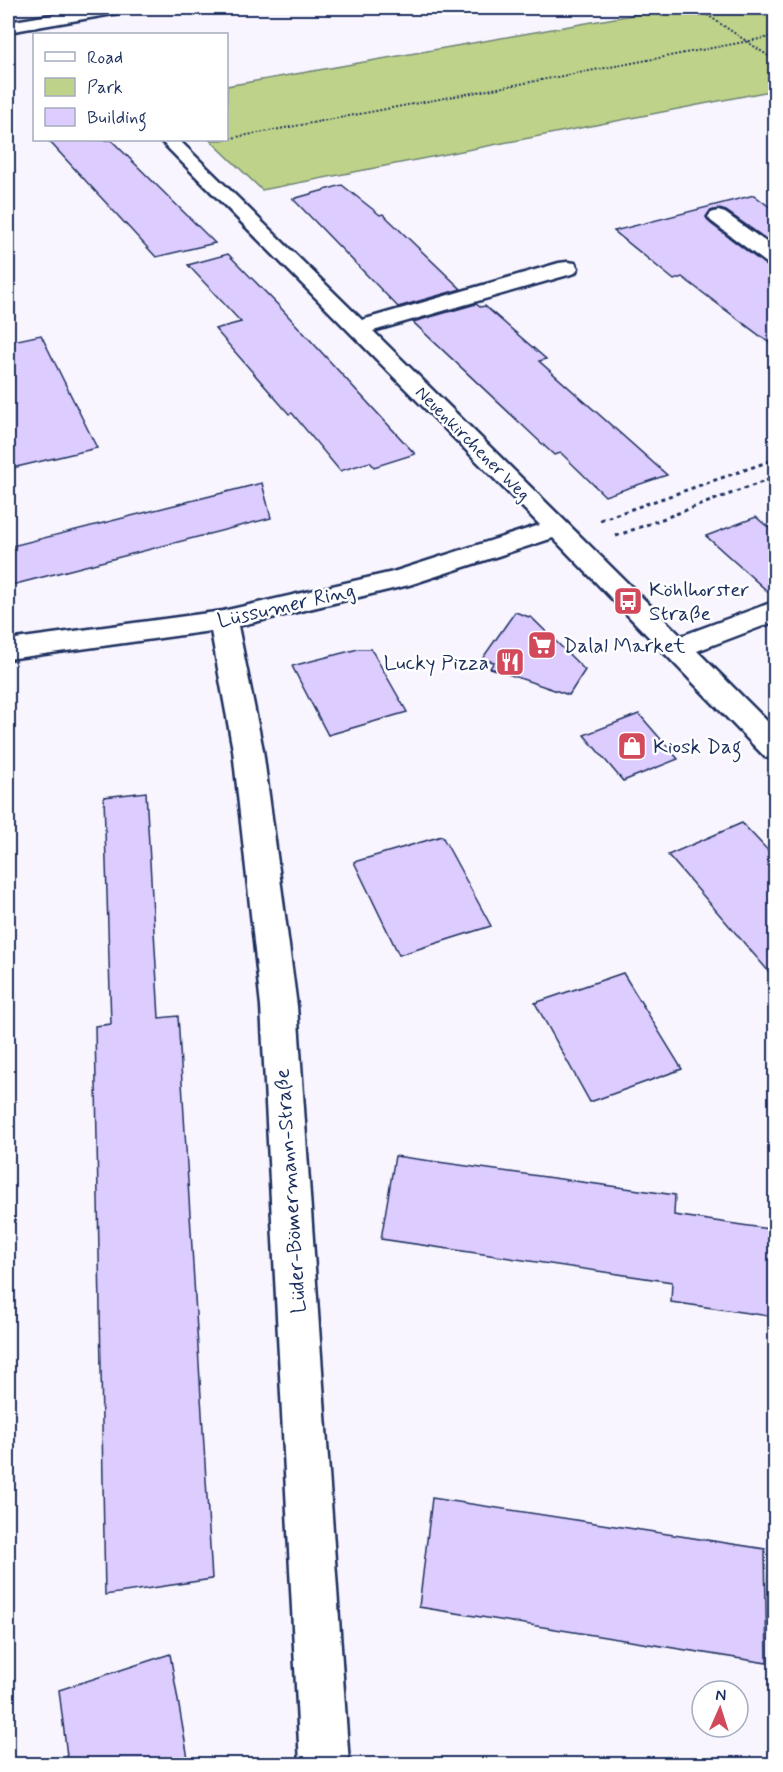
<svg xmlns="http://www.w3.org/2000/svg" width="783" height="1772" font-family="Mynerve,sans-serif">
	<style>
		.built { fill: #f0e9ff }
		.green { fill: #bed389; stroke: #6c8174; stroke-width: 1.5 }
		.building { fill: #ddccfe; stroke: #1b2f5e; stroke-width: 1.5 }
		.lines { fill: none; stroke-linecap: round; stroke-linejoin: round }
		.minor-casing { stroke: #1b2f5e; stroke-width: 5 }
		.path-far1 { stroke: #1b2f5e; stroke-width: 2; stroke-dasharray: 2 2; stroke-linecap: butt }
		.path { stroke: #1b2f5e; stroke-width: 3; stroke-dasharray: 4 4; stroke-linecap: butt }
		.minor { fill: #fff; fill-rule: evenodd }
		.labels { text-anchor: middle; stroke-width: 5; stroke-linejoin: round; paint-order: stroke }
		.far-street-label { font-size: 18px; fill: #1b2f5e; stroke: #fff }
		.poi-label { font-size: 21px; fill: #1b2f5e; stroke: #fff; text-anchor: start }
		.street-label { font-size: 21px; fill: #1b2f5e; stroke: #fff }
	</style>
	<rect width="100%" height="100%" fill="#f8f5ff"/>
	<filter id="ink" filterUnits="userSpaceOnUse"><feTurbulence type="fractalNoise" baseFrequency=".0167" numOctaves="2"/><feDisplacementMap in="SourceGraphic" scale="12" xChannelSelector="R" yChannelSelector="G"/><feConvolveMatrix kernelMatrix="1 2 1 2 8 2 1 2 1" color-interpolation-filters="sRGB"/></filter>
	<g filter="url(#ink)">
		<polygon class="built" points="18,993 8,1093 8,995"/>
		<polygon class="green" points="672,8 775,8 775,90 262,190 210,140 226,140 227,86"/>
		<g class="building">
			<polygon points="48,140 111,140 215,243 156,257"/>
			<polygon points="342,185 380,215 383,214 461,289 398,307 293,199"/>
			<polygon points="754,195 776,212 776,246 726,211 719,209 710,211 706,217 710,223 767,266 776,267 776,348 682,277 674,280 614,231"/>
			<polygon points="228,254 278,305 415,454 374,467 370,462 340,471 292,413 289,414 215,329 241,322 188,265"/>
			<polygon points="476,304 480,307 485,306 546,359 539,361 667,475 605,496 561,453 554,455 413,322"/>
			<polygon points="41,335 97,448 8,469 8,342"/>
			<polygon points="262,483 271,518 8,586 8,547"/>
			<polygon points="756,517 776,534 776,599 706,536"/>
			<polygon points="515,612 532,618 585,670 569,695 490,668 494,662 482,659"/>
			<polygon points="358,649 371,649 407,712 328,735 292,666"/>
			<polygon points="639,714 678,759 623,781 584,735"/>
			<polygon points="146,792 159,1018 178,1016 212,1579 105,1595 95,1026 111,1024 104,797"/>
			<polygon points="742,823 776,859 776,980 668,855"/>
			<polygon points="442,836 491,926 399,955 354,862"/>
			<polygon points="623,973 682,1069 590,1102 535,1003"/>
			<polygon points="395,1156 675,1195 674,1215 776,1230 776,1317 671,1302 672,1282 381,1239"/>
			<polygon points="432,1498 765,1549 767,1663 419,1607"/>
			<polygon points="170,1654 189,1764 68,1764 59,1690"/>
		</g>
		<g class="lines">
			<g class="minor-casing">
				<g id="minor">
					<polygon points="93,8 127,8 119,13 8,32 8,22"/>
					<polygon points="160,140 179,140 362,320 559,263 567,262 575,263 578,268 575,273 373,331 681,636 776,601 776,621 697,651 776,730 776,760 765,757 553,538 409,585 238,626 263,750 297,1006 349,1764 300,1764 261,1006 233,750 211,631 8,659 8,640 223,611 393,572 540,525"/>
					<polygon points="718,211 725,213 776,249 776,265 768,264 711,221 708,217 711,213"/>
				</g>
			</g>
			<g class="path-far1">
				<polyline points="697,8 776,61"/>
				<polyline points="226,139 776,36"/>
			</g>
			<g class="path">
				<polyline points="600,520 776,459"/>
				<polyline points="616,536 776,477"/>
			</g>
			<use href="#minor" class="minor"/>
		</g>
	</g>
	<defs>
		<g id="bus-square" transform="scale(1.5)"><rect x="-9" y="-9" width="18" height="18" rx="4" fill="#d1495b" stroke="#fff"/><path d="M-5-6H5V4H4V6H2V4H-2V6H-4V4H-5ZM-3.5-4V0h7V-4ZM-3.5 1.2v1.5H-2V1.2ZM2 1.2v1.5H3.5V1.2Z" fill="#fff"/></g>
		<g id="supermarket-square" transform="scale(1.5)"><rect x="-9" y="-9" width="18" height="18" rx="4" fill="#d1495b" stroke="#fff"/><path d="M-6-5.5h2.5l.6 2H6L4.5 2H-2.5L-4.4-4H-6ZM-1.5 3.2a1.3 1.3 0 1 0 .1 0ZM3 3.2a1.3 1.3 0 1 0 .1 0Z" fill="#fff"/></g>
		<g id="restaurant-square" transform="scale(1.5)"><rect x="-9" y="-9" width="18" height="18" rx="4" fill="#d1495b" stroke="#fff"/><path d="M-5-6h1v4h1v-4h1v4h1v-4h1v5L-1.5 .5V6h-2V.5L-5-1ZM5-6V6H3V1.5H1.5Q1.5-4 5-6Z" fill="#fff"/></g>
		<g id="shop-square" transform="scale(1.5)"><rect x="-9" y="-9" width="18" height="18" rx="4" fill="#d1495b" stroke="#fff"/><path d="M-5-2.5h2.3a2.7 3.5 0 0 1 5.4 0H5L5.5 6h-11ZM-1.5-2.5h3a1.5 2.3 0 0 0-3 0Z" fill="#fff"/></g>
	</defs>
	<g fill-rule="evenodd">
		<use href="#bus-square" x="628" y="601"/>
		<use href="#supermarket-square" x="542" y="645"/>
		<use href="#restaurant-square" x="510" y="662"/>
		<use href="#shop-square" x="632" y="746"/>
	</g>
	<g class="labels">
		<g class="far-street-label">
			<text transform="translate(473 443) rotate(45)" y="6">Neuenkirchener Weg</text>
		</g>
		<g class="poi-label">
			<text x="649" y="596">Köhlhorster<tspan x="649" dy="24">Straße</tspan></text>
			<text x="563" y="652">Dalal Market</text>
			<text x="489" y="669" text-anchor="end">Lucky Pizza</text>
			<text x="653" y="753">Kiosk Dag</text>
		</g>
		<g class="street-label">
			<text transform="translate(286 605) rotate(-13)" y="7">Lüssumer Ring</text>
			<text transform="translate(290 1191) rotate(-94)" y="7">Lüder-Bömermann-Straße</text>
		</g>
	</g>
	<rect width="783" height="1772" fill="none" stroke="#fff" stroke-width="30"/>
	<rect x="15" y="15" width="753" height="1742" fill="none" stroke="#1b2f5e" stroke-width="2" filter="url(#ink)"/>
	<rect x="33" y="33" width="195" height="108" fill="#ffffff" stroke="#a4acbf" stroke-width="1.5"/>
	<rect x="45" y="52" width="30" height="9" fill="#ffffff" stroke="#a4acbf" stroke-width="1.5"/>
	<text x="87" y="63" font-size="18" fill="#1b2f5e">Road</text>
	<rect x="45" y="78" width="30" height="18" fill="#bed389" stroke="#a4acbf" stroke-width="1.5"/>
	<text x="87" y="93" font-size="18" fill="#1b2f5e">Park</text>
	<rect x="45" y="108" width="30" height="18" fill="#ddccfe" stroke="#a4acbf" stroke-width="1.5"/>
	<text x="87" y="123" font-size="18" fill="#1b2f5e">Building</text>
	<g transform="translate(720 1709) rotate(3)"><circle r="28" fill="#ffffff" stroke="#a4acbf" stroke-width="1.5"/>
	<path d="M0-4.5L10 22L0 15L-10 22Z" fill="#d1495b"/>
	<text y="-9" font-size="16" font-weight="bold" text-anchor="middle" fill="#1b2f5e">N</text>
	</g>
</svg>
